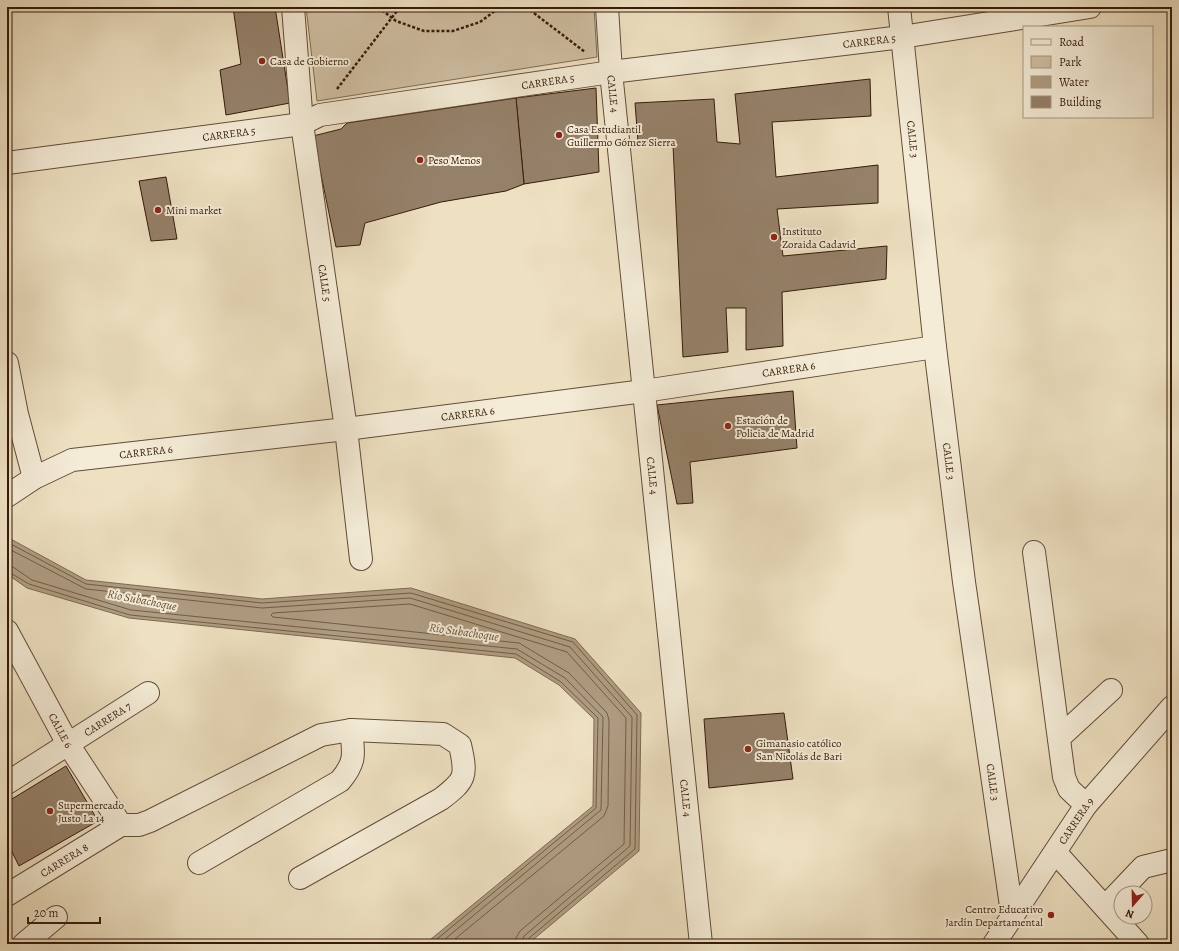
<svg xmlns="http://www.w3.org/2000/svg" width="1179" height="951" font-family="Alegreya,serif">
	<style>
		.green { fill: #cfbfa3; stroke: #826c56 }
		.water { fill: #af9d83; stroke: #7e6953 }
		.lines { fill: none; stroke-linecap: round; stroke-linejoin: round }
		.shore { stroke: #725c46; stroke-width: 1 }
		.building { fill: #95816a; stroke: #351a0a }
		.minor-casing { stroke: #634c38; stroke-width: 24 }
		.path { stroke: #351a0a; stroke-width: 2.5; stroke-dasharray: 3 2; stroke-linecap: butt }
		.minor { stroke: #f4ecd7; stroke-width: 22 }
		.poi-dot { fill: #8f2418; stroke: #f4ecd7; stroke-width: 1.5 }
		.labels { text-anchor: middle; stroke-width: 4; stroke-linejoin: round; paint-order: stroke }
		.street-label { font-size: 11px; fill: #351a0a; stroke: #f4ecd7 }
		.poi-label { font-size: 11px; fill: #351a0a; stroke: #f4ecd7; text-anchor: start }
		.water-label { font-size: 12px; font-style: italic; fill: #664e3a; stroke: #f4ecd7 }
	</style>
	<rect width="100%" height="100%" fill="#eee1c2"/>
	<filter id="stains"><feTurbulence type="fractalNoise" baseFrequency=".005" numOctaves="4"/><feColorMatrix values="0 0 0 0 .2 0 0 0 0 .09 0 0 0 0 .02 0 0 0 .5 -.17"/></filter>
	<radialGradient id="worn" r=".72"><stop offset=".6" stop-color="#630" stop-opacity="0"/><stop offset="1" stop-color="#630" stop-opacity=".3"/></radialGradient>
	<polygon class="green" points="306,7 594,7 597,57 317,101"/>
	<polygon class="water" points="7,537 86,580 262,599 411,588 575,639 641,713 639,851 528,944 425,944 593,806 594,719 559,685 515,658 129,618 27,588 7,574"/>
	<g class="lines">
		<g class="shore">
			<polyline points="7,542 86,584 262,603 411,593 573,642 637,715 635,849 528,939 526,944"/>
			<polyline points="7,548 86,589 262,608 410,598 570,647 632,717 630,846 524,936 521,944"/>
			<polyline points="7,565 13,567 32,580 131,610 517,649 565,678 603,717 601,810 439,944"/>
			<polyline points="7,571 29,584 130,615 516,654 561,682 598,718 596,808 431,944"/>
			<polyline points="449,944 604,816 608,806 609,720 607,713 569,673 519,643 273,617 271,615 273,613 410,604 567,652 626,718 624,844 520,931 516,938 515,944"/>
		</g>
	</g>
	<g class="building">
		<polygon points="233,7 275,7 290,103 226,115 220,70 241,64"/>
		<polygon points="870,79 871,116 772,122 776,177 878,165 878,203 777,209 783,256 887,246 886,279 782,292 783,346 746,350 746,308 726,308 728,352 683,357 673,145 638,142 635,103 714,99 717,142 740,144 735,94"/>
		<polygon points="596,88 599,172 524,184 516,98"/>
		<polygon points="516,98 524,184 506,191 441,202 365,223 360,245 336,247 313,136 341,129 347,123"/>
		<polygon points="166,177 177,239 151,241 139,181"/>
		<polygon points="793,391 797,448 690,462 693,503 677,504 657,405"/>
		<polygon points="784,713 793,779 709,788 704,719"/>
		<polygon points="66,766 98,821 19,866 7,842 7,802"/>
	</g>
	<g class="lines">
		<g class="minor-casing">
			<g id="minor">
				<path id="s1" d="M293 7 302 124 346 429 361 559"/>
				<path id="s2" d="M607 7 611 72 701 944"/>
				<path id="s3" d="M899 7 935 347 964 582 1012 913"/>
				<path id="s4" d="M7 163 302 124 320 115 611 72 902 37 1090 7"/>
				<polyline points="7,363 17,414 34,478"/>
				<path id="s5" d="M7 496 34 478 72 460 346 429 644 391 935 347"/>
				<polyline points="1034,552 1064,777 1069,789 1086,805"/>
				<path id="s6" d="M7 631 68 744 121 825"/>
				<polyline points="1059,738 1111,690"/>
				<path id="s7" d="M7 783 148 693"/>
				<path d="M121 825H139L150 821 321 735 351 730 443 734 460 745C467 776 466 780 441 799L300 878"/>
				<polyline points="1056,853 1138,944"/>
				<path d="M199 863 340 781C356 762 354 754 351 730"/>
				<path id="s8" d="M7 895 121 825"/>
				<polyline points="1105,907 1143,867 1172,860"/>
				<polyline points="24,944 56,917"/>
				<path id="s9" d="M994 944 1086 805 1172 707"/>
			</g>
		</g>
		<g class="path">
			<polyline points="378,7 396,21 424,31 453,31 480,22 500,7"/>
			<polyline points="526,7 585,52"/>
			<polyline points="337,89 400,7"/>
		</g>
		<use href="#minor" class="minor"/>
	</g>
	<g class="poi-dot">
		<circle cx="262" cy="61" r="4"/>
		<circle cx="559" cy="135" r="4"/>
		<circle cx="420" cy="160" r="4"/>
		<circle cx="158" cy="210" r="4"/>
		<circle cx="774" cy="237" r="4"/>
		<circle cx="728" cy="426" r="4"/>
		<circle cx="748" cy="749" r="4"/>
		<circle cx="50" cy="811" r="4"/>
		<circle cx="1051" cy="915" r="4"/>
	</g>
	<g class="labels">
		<g class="street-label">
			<text dy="4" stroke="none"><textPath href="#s4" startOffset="872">CARRERA 5</textPath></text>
			<text dy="4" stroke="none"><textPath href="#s4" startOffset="548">CARRERA 5</textPath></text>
			<text dy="4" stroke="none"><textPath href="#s2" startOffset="87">CALLE 4</textPath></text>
			<text dy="4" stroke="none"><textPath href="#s4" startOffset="224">CARRERA 5</textPath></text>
			<text dy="4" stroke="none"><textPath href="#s3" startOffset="133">CALLE 3</textPath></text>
			<text dy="4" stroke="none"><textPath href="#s1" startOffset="278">CALLE 5</textPath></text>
			<text dy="4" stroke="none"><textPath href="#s5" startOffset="797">CARRERA 6</textPath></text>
			<text dy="4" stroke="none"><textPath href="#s5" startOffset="473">CARRERA 6</textPath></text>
			<text dy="4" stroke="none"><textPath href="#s5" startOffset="149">CARRERA 6</textPath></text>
			<text dy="4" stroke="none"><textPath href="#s3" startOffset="457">CALLE 3</textPath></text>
			<text dy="4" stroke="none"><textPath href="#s2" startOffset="471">CALLE 4</textPath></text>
			<text dy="4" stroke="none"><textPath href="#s7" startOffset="119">CARRERA 7</textPath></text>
			<text dy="4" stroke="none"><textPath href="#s6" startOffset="113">CALLE 6</textPath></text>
			<text dy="4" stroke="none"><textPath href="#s3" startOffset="781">CALLE 3</textPath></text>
			<text dy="4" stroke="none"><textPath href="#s2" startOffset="795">CALLE 4</textPath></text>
			<text dy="4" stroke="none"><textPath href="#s9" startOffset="148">CARRERA 9</textPath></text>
			<text dy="4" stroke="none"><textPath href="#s8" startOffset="67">CARRERA 8</textPath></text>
		</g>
		<g class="poi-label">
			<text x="270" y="65">Casa de Gobierno</text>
			<text x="567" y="133">Casa Estudiantil<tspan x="567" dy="13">Guillermo Gómez Sierra</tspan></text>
			<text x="428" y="164">Peso Menos</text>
			<text x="166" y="214">Mini market</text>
			<text x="782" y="235">Instituto<tspan x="782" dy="13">Zoraida Cadavid</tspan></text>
			<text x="736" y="424">Estación de<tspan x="736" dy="13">Policia de Madrid</tspan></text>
			<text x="756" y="747">Gimanasio católico<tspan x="756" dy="13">San Nicolás de Bari</tspan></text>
			<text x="58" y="809">Supermercado<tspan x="58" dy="13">Justo La 14</tspan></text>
			<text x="1043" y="913" text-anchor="end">Centro Educativo<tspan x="1043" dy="13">Jardín Departamental</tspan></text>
		</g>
		<g class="water-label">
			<text transform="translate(142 600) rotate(11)" y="4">Río Subachoque</text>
			<text transform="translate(464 632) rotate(8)" y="4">Río Subachoque</text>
		</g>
	</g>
	<rect width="1179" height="951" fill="none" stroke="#eee1c2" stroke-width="24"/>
	<rect x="8" y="8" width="1163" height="935" fill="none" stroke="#351a0a" stroke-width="2"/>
	<rect x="12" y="12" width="1155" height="927" fill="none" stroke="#351a0a"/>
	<rect x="1023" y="26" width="130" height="92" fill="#f4ecd7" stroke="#a89885"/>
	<rect x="1031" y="39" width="20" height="6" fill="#f4ecd7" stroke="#a89885"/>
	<text x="1059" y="46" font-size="12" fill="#351a0a">Road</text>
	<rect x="1031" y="56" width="20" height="12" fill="#cfbfa3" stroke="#a89885"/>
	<text x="1059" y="66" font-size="12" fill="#351a0a">Park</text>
	<rect x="1031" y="76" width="20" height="12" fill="#af9d83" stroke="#a89885"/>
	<text x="1059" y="86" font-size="12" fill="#351a0a">Water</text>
	<rect x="1031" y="96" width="20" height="12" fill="#95816a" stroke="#a89885"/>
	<text x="1059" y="106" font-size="12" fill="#351a0a">Building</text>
	<g transform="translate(1133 905) rotate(200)"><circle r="19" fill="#f4ecd7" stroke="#a89885"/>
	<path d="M0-3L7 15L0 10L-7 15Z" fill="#8f2418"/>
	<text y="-6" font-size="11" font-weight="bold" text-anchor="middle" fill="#351a0a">N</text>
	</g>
	<path d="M28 917v6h72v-6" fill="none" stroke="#351a0a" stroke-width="2"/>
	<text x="34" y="917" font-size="12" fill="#351a0a" stroke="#f4ecd7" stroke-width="3" paint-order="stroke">20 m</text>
	<rect width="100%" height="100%" filter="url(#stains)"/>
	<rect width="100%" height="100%" fill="url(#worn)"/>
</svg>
